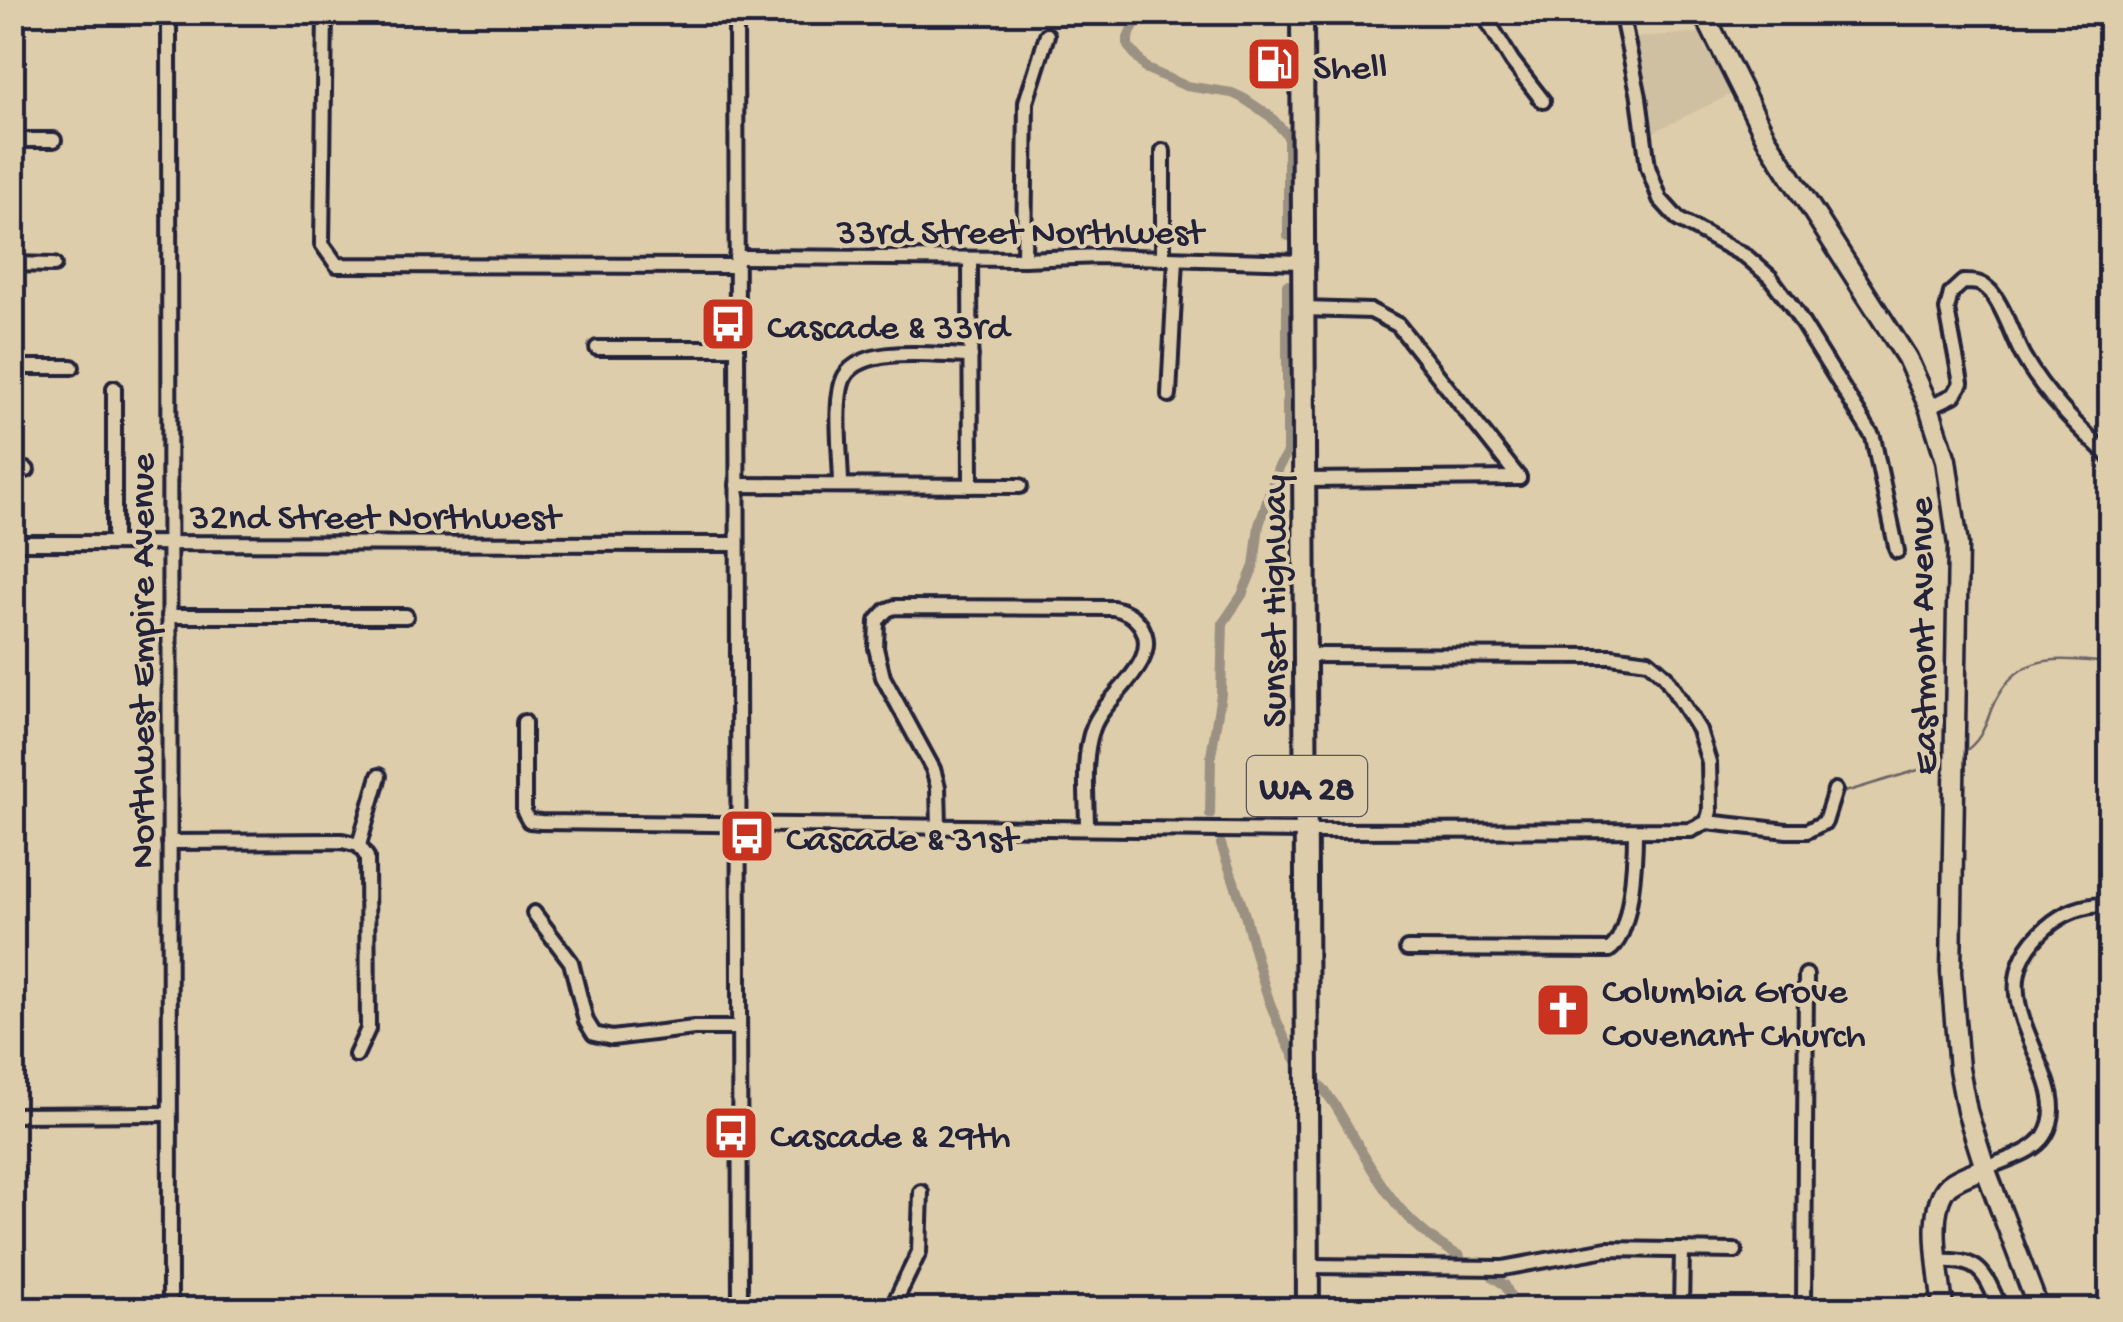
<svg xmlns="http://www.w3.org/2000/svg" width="2123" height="1322" font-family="'Gochi Hand',sans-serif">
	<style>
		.built { fill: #d0c0a2 }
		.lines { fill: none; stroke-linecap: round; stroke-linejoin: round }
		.stream { stroke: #6b6566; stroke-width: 2.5 }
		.canal { stroke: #9b9182; stroke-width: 10 }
		.minor-casing { stroke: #22223b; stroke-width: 20 }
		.major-casing { stroke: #22223b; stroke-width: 25 }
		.highway-casing { stroke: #22223b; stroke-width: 28 }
		.minor { stroke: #decdaa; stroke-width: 12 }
		.major { stroke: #decdaa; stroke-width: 18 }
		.highway { stroke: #decdaa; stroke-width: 20 }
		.labels { text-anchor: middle; stroke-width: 8; stroke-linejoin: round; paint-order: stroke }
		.shield { fill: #decdaa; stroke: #5a555c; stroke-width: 2.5 }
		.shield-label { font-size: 35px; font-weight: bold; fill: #22223b }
		.poi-label { font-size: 38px; fill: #22223b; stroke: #decdaa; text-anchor: start }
		.street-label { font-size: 38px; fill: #22223b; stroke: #decdaa }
	</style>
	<rect width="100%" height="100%" fill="#decdaa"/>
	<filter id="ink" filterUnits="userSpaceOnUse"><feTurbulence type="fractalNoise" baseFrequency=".01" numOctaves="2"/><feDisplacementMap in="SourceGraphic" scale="20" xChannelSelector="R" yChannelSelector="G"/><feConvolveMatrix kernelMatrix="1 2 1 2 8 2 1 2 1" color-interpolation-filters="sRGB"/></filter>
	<g filter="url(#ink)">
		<polygon class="built" points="1713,32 1740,90 1643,137 1629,43 1634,37"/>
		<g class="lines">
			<g class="stream">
				<path d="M1961 754C1979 743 1984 730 1991 710 2016 649 2057 659 2110 663"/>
				<polyline points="1845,792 1945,762"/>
			</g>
			<g class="canal">
				<polyline points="1140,12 1128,38 1128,46 1147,69 1186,86 1232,93 1243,98 1270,116 1288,136 1288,236"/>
				<polyline points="1210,814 1211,756 1221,694 1223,623 1242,595 1254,566 1259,525 1278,468 1287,453 1287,285"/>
				<path d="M1221 844C1229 869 1239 893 1246 919 1261 975 1269 1014 1299 1065"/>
				<path d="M1317 1082C1335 1101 1343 1119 1356 1141 1382 1190 1410 1230 1460 1256"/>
				<polyline points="1493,1277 1505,1285 1517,1310"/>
			</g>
			<g class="minor-casing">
				<g id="minor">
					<polyline points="169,12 170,1310"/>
					<polyline points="325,12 322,244 337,265 736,266"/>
					<polyline points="736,12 740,1310"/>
					<polyline points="1482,12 1512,61 1543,101"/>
					<polyline points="1621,12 1639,97 1648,167 1660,199 1679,220 1747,257 1770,277 1791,305 1873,437 1897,551"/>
					<polyline points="12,140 54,140"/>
					<polyline points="1163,151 1163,258"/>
					<polyline points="736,257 1024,259 1100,256 1303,262"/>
					<polyline points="970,259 971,486"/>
					<polyline points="1024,259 1026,102 1047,35"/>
					<polyline points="12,264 54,265"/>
					<polyline points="1303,309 1371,311 1398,325 1519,478"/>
					<polyline points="597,348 737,348"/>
					<polyline points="12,367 72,367"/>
					<polyline points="114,388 114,543"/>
					<polyline points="1169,395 1176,259"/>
					<path d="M1929 407 1954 395 1961 383 1947 310 1951 293 1963 282C1975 282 1982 282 1991 292 2005 309 2012 336 2023 356 2045 395 2078 427 2110 457"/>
					<polyline points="12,470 27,470"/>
					<polyline points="1305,480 1519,478"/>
					<path d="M841 484C841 458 833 397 845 376 864 344 938 356 971 356"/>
					<polyline points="737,485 1020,486"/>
					<polyline points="12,543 737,544"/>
					<polyline points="169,616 406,616"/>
					<polyline points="524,722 524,812 529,821 541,822 1307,831 1691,830 1707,822 1710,811 1709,762 1699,730 1665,676 1655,667 1648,661 1611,656 1307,655"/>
					<polyline points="1707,822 1787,831 1807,831 1825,822 1835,790"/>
					<path d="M939 826 938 787 933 769 883 677 876 648 877 621 887 610 895 607 1113 608C1124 610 1132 614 1139 623 1167 661 1104 695 1093 728 1082 758 1087 796 1087 828"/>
					<polyline points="169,842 342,841 359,845 367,857 368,1029 356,1055"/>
					<polyline points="359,845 379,776"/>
					<polyline points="534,913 571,962 586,1021 594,1034 612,1038 694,1028 739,1028"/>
					<path d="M1407 949 1609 950C1632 935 1635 858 1635 831"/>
					<polyline points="12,1115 169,1114"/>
					<path d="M1985 1168C2004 1160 2034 1153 2045 1135 2081 1075 1964 999 2047 927 2065 911 2087 904 2110 905"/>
					<path d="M1939 1261C1982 1258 1985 1275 2001 1310"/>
					<polyline points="1308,1266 1503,1268 1607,1249 1735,1251"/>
					<polyline points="891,1310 919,1252 921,1192"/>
					<polyline points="1681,1310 1682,1250"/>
					<polyline points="1804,1310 1806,975"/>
				</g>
			</g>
			<g class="major-casing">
				<g id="major">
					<polyline points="1703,12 1766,138 1907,358 1929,407 1946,460 1958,545 1951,972 1959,1069 1967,1111 1985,1168 2039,1310"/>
					<path d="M1943 1310C1941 1278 1924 1208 1949 1185 1959 1177 1973 1173 1985 1168"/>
				</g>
			</g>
			<g class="highway-casing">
				<polyline id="highway" points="1302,12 1308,1310"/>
			</g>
			<use href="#minor" class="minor"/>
			<use href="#major" class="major"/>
			<use href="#highway" class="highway"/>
		</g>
	</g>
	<defs>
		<g id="fuel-square" transform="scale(2.875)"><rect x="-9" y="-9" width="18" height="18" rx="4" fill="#c8321e" stroke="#decdaa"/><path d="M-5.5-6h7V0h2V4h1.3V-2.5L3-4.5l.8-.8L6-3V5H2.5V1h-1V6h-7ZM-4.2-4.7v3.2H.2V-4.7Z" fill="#fff"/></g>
		<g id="bus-square" transform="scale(2.875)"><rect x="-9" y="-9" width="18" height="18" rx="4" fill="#c8321e" stroke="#decdaa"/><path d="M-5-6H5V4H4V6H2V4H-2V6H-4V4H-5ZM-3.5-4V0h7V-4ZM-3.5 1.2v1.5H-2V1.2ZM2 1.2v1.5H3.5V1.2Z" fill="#fff"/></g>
		<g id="church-square" transform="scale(2.875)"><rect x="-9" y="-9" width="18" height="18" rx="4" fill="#c8321e" stroke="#decdaa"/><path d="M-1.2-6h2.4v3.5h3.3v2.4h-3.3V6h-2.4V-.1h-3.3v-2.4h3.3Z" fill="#fff"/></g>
	</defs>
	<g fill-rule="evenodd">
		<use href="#fuel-square" x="1274" y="64"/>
		<use href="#bus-square" x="728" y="324"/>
		<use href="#bus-square" x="747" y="836"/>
		<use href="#church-square" x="1563" y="1010"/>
		<use href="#bus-square" x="731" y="1133"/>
	</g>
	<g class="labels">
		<rect class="shield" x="1247" y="756" width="120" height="60" rx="8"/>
		<g class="shield-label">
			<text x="1307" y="798">WA 28</text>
		</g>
		<g class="poi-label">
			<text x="1313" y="77">Shell</text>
			<text x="767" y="337">Cascade &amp; 33rd</text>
			<text x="786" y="849">Cascade &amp; 31st</text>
			<text x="1602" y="1001">Columbia Grove<tspan x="1602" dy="44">Covenant Church</tspan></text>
			<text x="770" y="1146">Cascade &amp; 29th</text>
		</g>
		<g class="street-label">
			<text x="1020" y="242">33rd Street Northwest</text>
			<text x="375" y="527">32nd Street Northwest</text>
			<text transform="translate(1271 601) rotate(-90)" y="13">Sunset Highway</text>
			<text transform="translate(1920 636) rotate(-91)" y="13">Eastmont Avenue</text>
			<text transform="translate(139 661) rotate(-90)" y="13">Northwest Empire Avenue</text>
		</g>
	</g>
	<rect width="2123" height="1322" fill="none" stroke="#decdaa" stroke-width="50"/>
	<rect x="25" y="25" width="2073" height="1272" fill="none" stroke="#22223b" stroke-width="4" filter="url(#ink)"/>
</svg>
